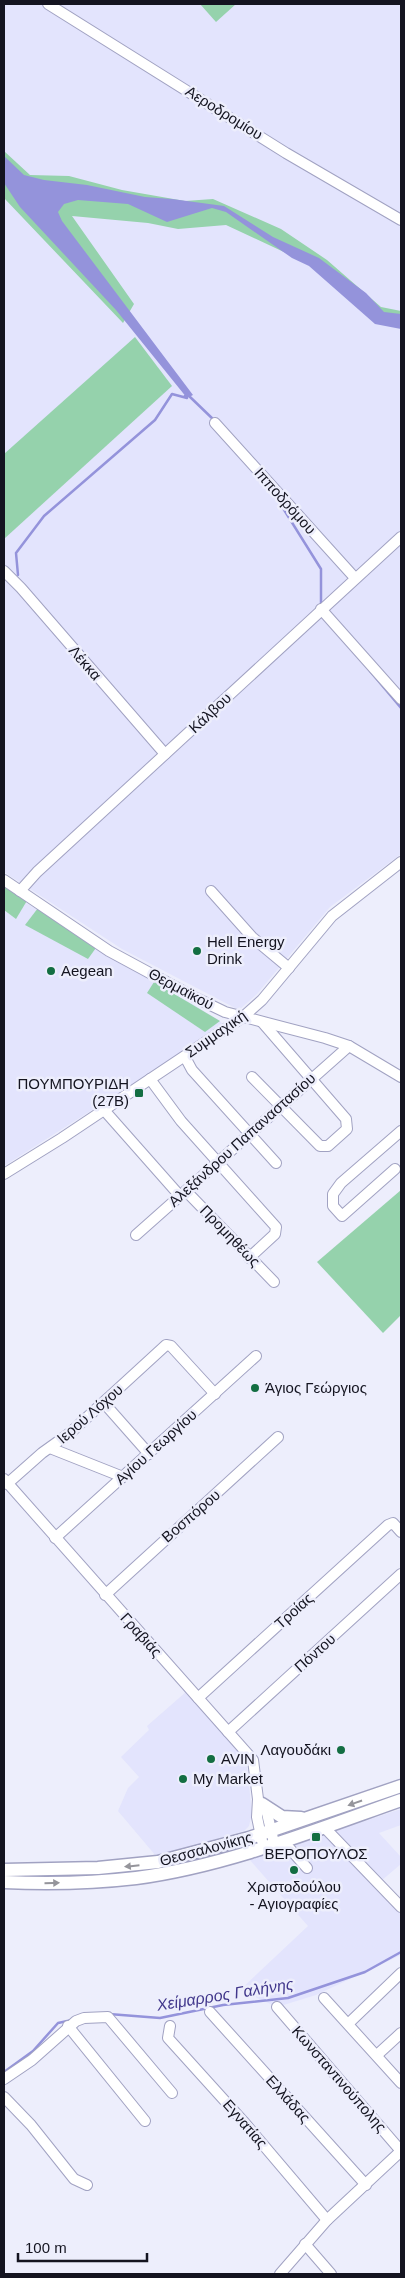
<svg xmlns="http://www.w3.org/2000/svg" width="405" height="2278" font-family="Helvetica,sans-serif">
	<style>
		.built { fill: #e3e4fd }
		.green { fill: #95d2ac }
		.water { fill: #9493db }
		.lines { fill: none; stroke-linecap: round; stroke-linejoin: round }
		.stream { stroke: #9493db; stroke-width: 2.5 }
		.minor-casing { stroke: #a1a2c2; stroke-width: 12 }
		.major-casing { stroke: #a1a2c2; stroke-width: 15 }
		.minor { stroke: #fff; stroke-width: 10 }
		.major { stroke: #fff; stroke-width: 12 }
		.oneway { fill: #95959b }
		.poi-dot { fill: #136e42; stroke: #edeefc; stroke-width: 2 }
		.labels { text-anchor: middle; stroke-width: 5; stroke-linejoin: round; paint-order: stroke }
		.street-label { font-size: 15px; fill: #141420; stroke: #edeefc }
		.poi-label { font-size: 15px; fill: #141420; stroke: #edeefc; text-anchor: start }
		.water-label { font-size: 16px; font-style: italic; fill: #42388c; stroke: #edeefc }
	</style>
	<rect width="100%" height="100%" fill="#edeefc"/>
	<g class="built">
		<polygon points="4,4 401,4 401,854 330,907 257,994 239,1010 122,949 4,872"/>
		<polygon points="4,890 36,909 38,908 220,1021 224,1026 4,1166"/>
		<polygon points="186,1692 246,1757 252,1813 249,1826 244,1831 156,1856 118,1811 128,1788 139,1777 121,1757 149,1730 147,1726"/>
		<polygon points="401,1809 401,1825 379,1833 401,1857 401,1864 381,1881 401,1904 401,1955 316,1995 277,2007 240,1990 308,1926 249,1859"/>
	</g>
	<g class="green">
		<polygon points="200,4 236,4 216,22"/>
		<polygon points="4,151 30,175 69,176 122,190 185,201 213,199 281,229 327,260 381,307 401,311 401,325 316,267 226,225 178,229 148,223 72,216 134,304 123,323 4,198"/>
		<polygon points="135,337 172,386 4,539 4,454"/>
		<polygon points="4,884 28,899 16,919 4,910"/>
		<polygon points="38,908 98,945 88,959 25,925"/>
		<polygon points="154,982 220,1021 205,1032 147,993"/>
		<polygon points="401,1190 401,1315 383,1333 317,1262"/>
	</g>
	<polygon class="water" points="4,156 24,175 44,180 87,185 145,197 172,199 224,206 273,237 319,258 366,293 384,312 401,314 401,329 375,324 309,266 292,258 226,212 212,208 167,222 128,204 78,200 64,204 58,212 62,221 193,395 187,398 116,310 20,207 4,183"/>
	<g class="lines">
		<g class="stream">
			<polyline points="188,395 215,421"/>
			<polyline points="276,497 321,569 321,606"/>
			<polyline points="18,575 16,553 44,516 155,420 172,394 187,398 185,396"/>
			<polyline points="370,671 401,708"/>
			<polyline points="109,2014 160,2018 223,2005 288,1998 365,1972 401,1952"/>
			<polyline points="4,2072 33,2051 58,2023 72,2020"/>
		</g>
		<g class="minor-casing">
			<g id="minor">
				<polyline points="48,4 286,153 401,220"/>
				<polyline points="215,423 355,578"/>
				<polyline points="4,571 21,588 165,754"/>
				<polyline points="321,609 401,699"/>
				<polyline points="4,880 109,951 196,998 225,1012 325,1038 349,1046 401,1077"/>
				<polyline points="20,891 37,872 401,537"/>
				<polyline points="211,891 252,937 289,968"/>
				<polyline points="185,1057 192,1070 276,1163"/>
				<polyline points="252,1077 320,1146 328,1146 347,1129 346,1119 262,1022"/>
				<polyline points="150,1079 181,1121 276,1227 275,1234 249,1258"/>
				<polyline points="104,1110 180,1196"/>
				<polyline points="395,1169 342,1216 333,1206 333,1194 341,1183 401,1131"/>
				<polyline points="4,1174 62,1138 243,1017 262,1000 332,916 401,862"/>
				<polyline points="186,1191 274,1282"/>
				<polyline points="136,1235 349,1046"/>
				<polyline points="104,1403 149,1454"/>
				<polyline points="50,1448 123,1477"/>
				<polyline points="4,1479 253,1760 258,1799 257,1817 262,1841"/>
				<polyline points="7,1484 42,1453 70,1433 166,1345 171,1346 215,1394"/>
				<polyline points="55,1538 256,1356"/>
				<polyline points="105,1595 278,1437"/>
				<polyline points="198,1698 388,1525 393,1523 401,1532"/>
				<polyline points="228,1732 401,1574"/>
				<polyline points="262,1804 267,1813 274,1843"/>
				<polyline points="324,1827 401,1907"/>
				<polyline points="283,1841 307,1868"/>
				<polyline points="324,1998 401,2083"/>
				<polyline points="277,2007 401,2151"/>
				<polyline points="210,2012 366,2185"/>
				<polyline points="349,2023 401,1973"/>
				<polyline points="68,2026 145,2121"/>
				<polyline points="170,2026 168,2038 243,2121 327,2220"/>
				<polyline points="377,2055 401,2033"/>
				<polyline points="4,2079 32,2060 76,2021 84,2018 108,2017 172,2093"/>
				<polyline points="4,2097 31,2125 74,2179 87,2185"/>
				<polyline points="305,2244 331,2274"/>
				<polyline points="280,2274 327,2220 401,2151"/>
			</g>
		</g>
		<g class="major-casing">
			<g id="major">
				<polyline points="262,1804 282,1817 301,1818"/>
				<polyline points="4,1870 98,1868 158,1862 249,1838 401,1786"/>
				<path d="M4 1882C48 1884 93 1883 136 1878 226 1866 316 1830 401 1800"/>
			</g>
		</g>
		<use href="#minor" class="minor"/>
		<use href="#major" class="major"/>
	</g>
	<defs><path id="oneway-solid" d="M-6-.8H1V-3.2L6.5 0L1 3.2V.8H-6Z" transform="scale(1.25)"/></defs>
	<g class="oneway">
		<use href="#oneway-solid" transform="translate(355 1803) rotate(161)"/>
		<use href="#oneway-solid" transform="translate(132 1866) rotate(174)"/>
		<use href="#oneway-solid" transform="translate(52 1883) rotate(-2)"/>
	</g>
	<g class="poi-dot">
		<circle cx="197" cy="951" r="5"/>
		<circle cx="51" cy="971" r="5"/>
		<rect x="134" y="1088" width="10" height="10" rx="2.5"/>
		<circle cx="255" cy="1388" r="5"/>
		<circle cx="341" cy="1750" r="5"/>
		<circle cx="211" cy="1759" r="5"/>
		<circle cx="183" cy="1779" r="5"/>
		<rect x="311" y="1832" width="10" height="10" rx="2.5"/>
		<circle cx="294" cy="1870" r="5"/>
	</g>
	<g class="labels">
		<g class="street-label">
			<text transform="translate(224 113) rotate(32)" y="5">Αεροδρομίου</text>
			<text transform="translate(285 501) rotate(48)" y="5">Ιπποδρόμου</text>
			<text transform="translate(85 663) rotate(49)" y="5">Λέκκα</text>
			<text transform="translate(210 713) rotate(-43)" y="5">Κάλβου</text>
			<text transform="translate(181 989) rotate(28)" y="5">Θερμαϊκού</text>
			<text transform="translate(216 1034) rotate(-35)" y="5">Συμμαχική</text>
			<text transform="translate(242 1140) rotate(-42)" y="5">Αλεξάνδρου Παπαναστασίου</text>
			<text transform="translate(230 1236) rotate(46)" y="5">Προμηθέως</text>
			<text transform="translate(90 1414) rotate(-41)" y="5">Ιερού Λόχου</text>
			<text transform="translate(156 1447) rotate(-42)" y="5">Αγίου Γεωργίου</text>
			<text transform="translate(191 1516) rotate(-41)" y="5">Βοσπόρου</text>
			<text transform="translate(294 1611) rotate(-42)" y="5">Τροίας</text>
			<text transform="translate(141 1635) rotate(48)" y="5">Γραβιάς</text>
			<text transform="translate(315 1653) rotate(-42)" y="5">Πόντου</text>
			<text transform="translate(206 1849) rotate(-15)" y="5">Θεσσαλονίκης</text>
			<text transform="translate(339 2079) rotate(49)" y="5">Κωνσταντινούπολης</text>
			<text transform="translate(288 2099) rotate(48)" y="5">Ελλάδας</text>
			<text transform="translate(245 2124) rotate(49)" y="5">Εγνατίας</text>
		</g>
		<g class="poi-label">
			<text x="207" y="947">Hell Energy<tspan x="207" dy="17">Drink</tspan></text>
			<text x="61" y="976">Aegean</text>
			<text x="129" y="1089" text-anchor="end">ΠΟΥΜΠΟΥΡΙΔΗ<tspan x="129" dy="17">(27Β)</tspan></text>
			<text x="265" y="1393">Άγιος Γεώργιος</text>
			<text x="331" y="1755" text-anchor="end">Λαγουδάκι</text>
			<text x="221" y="1764">AVIN</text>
			<text x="193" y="1784">My Market</text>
			<text x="316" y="1859" text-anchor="middle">ΒΕΡΟΠΟΥΛΟΣ</text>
			<text x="294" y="1892" text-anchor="middle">Χριστοδούλου<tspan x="294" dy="17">- Αγιογραφίες</tspan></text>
		</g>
		<g class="water-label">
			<text transform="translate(225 1994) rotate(-9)" y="6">Χείμαρρος Γαλήνης</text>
		</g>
	</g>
	<rect width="405" height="2278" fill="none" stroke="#141420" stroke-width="10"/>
	<path d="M18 2253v8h129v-8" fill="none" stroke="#141420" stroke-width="2.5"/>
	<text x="25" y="2253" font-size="15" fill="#141420" stroke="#edeefc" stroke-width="4" paint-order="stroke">100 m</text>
</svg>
